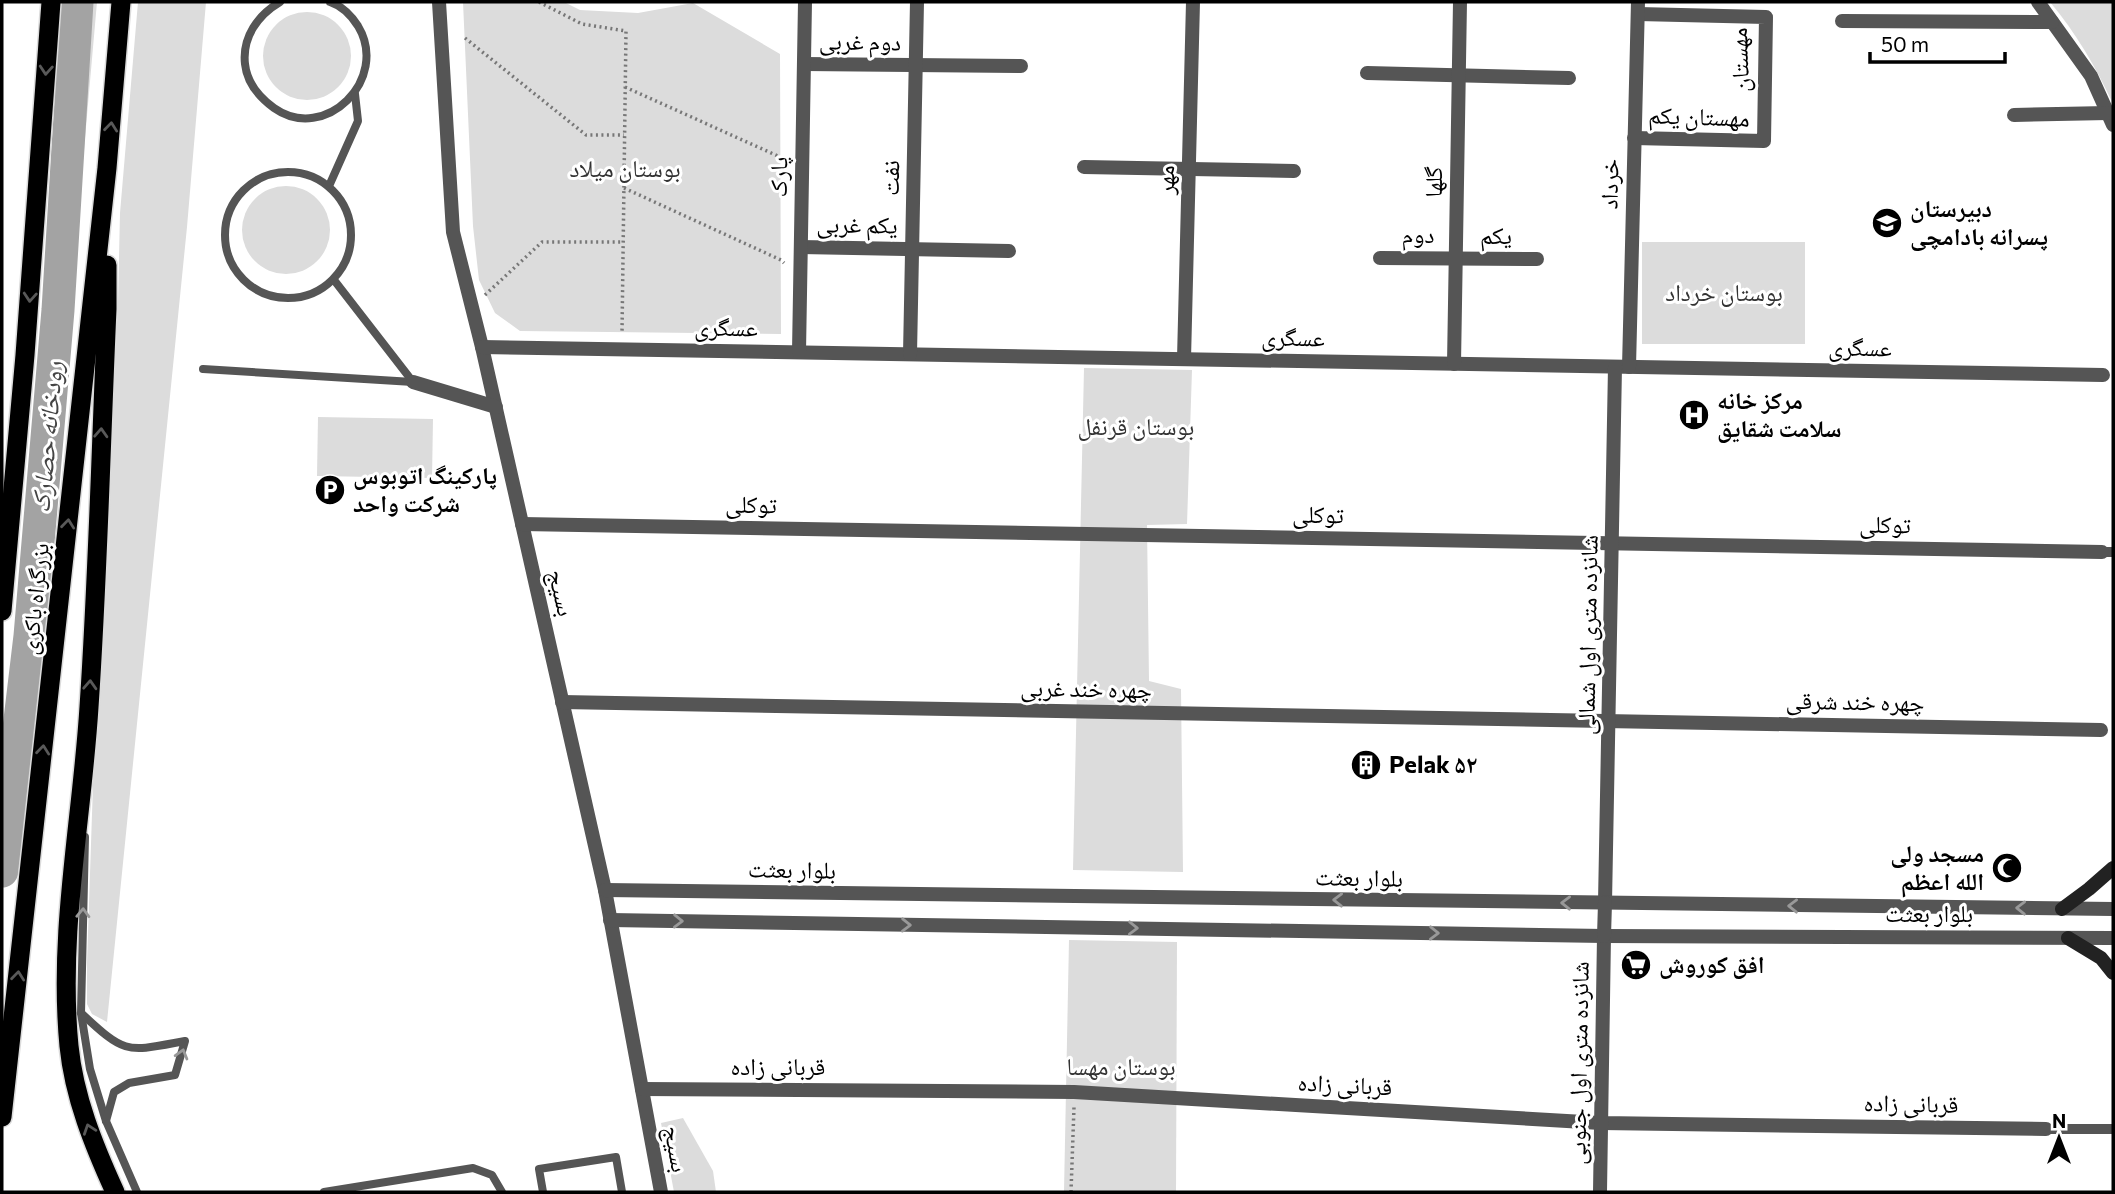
<svg xmlns="http://www.w3.org/2000/svg" width="2115" height="1194" font-family="Commissioner,'Noto Naskh Arabic',sans-serif">
	<style>
		.green { fill: #dcdcdc }
		.lines { fill: none; stroke-linecap: round; stroke-linejoin: round }
		.river { stroke: #a3a3a3; stroke-width: 33 }
		.trunk-casing { stroke: #dbdbdb; stroke-width: 22 }
		.path { stroke: #777; stroke-width: 3.5; stroke-dasharray: 2 3.5; stroke-linecap: butt }
		.service { stroke: #555; stroke-width: 8 }
		.pedestrian { stroke: #555; stroke-width: 10 }
		.minor { stroke: #555; stroke-width: 14 }
		.tertiary { stroke: #555; stroke-width: 14 }
		.secondary { stroke: #222; stroke-width: 14 }
		.trunk { stroke: #000; stroke-width: 19 }
		.oneway { stroke: #595959 }
		.oneway2 { stroke: #999 }
		.labels { text-anchor: middle; stroke-width: 6; stroke-linejoin: round; paint-order: stroke }
		.street-label { font-size: 24px; fill: #000; stroke: #fff }
		.park-label { font-size: 24px; fill: #333; stroke: #fff }
		.poi-label { font-size: 24px; font-weight: bold; fill: #000; stroke: #fff; text-anchor: start }
		.water-label { font-size: 26px; font-style: italic; fill: #444; stroke: #fff }
	</style>
	<rect width="100%" height="100%" fill="#fff"/>
	<g class="green">
		<polygon points="70,2 97,2 66,354 42,352 65,102"/>
		<polygon points="138,2 206,2 187,227 107,1022 92,1014 87,1004 87,963 99,606 109,496 118,302 120,213"/>
		<polygon points="463,2 564,2 580,10 638,13 693,3 780,54 781,334 520,331 495,313 479,280 473,226"/>
		<path d="M2050 2H2113V104C2096 67 2076 33 2050 2Z"/>
		<circle cx="307" cy="56" r="44"/>
		<circle cx="286" cy="230" r="44"/>
		<rect x="1642" y="242" width="163" height="102"/>
		<polygon points="1084,368 1192,370 1187,524 1147,525 1149,681 1181,689 1183,872 1073,870"/>
		<polygon points="318,417 433,419 432,478 317,476"/>
		<polygon points="1069,940 1177,942 1176,1192 1064,1192"/>
		<polygon points="683,1118 713,1171 716,1192 674,1192 661,1123"/>
	</g>
	<g class="lines">
		<polyline class="river" points="2,871 30,636 58,310 77,2"/>
		<g class="trunk-casing">
			<g id="trunk">
				<path d="M107 265V309C101 442 98 575 89 707 82 820 58 932 69 1046 74 1097 94 1146 115 1192"/>
				<polyline points="2,611 25,355 51,2"/>
				<polyline points="2,1117 107,168 121,2"/>
			</g>
		</g>
		<g class="path">
			<polyline points="539,2 582,24 626,31 622,333"/>
			<polyline points="465,38 586,135 624,135"/>
			<polyline points="625,87 780,157"/>
			<polyline points="624,188 781,260 784,263"/>
			<polyline points="485,295 542,242 623,242"/>
			<polyline points="1071,1192 1074,1107"/>
		</g>
		<g class="service">
			<path d="M280 2C258 15 242 37 245 64 247 83 259 97 274 108 325 144 390 79 358 26 351 15 342 6 330 2"/>
			<circle cx="288" cy="235" r="63"/>
			<polyline points="329,186 358,121 355,94"/>
			<polyline points="334,280 413,382"/>
			<polyline points="203,369 413,382"/>
			<polyline points="85,837 81,1013 90,1069 106,1121 137,1192"/>
			<path d="M81 1013C126 1055 126 1052 185 1041L175 1075 129 1083 114 1092 106 1121"/>
			<polyline points="324,1192 473,1168 492,1175 502,1192"/>
			<polyline points="543,1192 539,1169 616,1157 622,1192"/>
		</g>
		<g class="pedestrian">
			<polyline points="2102,552 2113,552"/>
			<polyline points="2046,1129 2113,1129"/>
		</g>
		<g class="minor">
			<polyline points="439,2 453,232 482,347 605,890 661,1192"/>
			<polyline points="2038,2 2091,76 2113,125"/>
			<polyline points="1842,21 2052,22"/>
			<polyline points="804,64 1021,66"/>
			<polyline points="1367,73 1569,78"/>
			<polyline points="2014,115 2108,113"/>
			<polyline points="1634,138 1764,141 1766,17 1638,14"/>
			<polyline points="1084,167 1294,171"/>
			<polyline points="801,247 1009,251"/>
			<polyline points="1380,258 1537,259"/>
			<polyline points="482,347 2103,375"/>
			<polyline points="799,352 805,2"/>
			<polyline points="910,354 917,2"/>
			<polyline points="1184,359 1193,2"/>
			<polyline points="1454,364 1460,2"/>
			<polyline points="1629,367 1638,2"/>
			<polyline points="413,382 496,407"/>
			<polyline points="522,524 2102,552"/>
			<polyline points="562,702 2101,730"/>
			<polyline points="1605,903 1615,367"/>
			<polyline points="642,1089 1074,1092 1601,1123 2046,1129"/>
			<polyline points="1600,1192 1604,936"/>
		</g>
		<g class="tertiary">
			<polyline points="605,890 2113,909"/>
			<polyline points="610,920 1604,936 2113,938"/>
			<polyline points="1604,936 1605,903"/>
		</g>
		<g class="secondary">
			<polyline points="2062,909 2089,889 2113,868"/>
			<polyline points="2068,938 2101,958 2113,973"/>
		</g>
		<use href="#trunk" class="trunk"/>
	</g>
	<defs><path id="oneway-chevron" d="M-2-3.5L2.5 0L-2 3.5" fill="none" stroke-width="1.6" stroke-linecap="round" stroke-linejoin="round" transform="scale(1.75)"/></defs>
	<g class="oneway">
		<use href="#oneway-chevron" transform="translate(46 70) rotate(94)"/>
		<use href="#oneway-chevron" transform="translate(111 127) rotate(-84)"/>
		<use href="#oneway-chevron" transform="translate(30 297) rotate(94)"/>
		<use href="#oneway-chevron" transform="translate(101 433) rotate(-87)"/>
		<use href="#oneway-chevron" transform="translate(68 524) rotate(-84)"/>
		<use href="#oneway-chevron" transform="translate(90 685) rotate(-87)"/>
		<use href="#oneway-chevron" transform="translate(43 750) rotate(-84)"/>
		<use href="#oneway-chevron" transform="translate(18 976) rotate(-84)"/>
		<use href="#oneway-chevron" transform="translate(89 1129) rotate(-109)"/>
	</g>
	<g class="oneway2">
		<use href="#oneway-chevron" transform="translate(1338 900) rotate(-179)"/>
		<use href="#oneway-chevron" transform="translate(1566 903) rotate(-179)"/>
		<use href="#oneway-chevron" transform="translate(1793 906) rotate(-179)"/>
		<use href="#oneway-chevron" transform="translate(2021 908) rotate(-179)"/>
		<use href="#oneway-chevron" transform="translate(83 913) rotate(-88)"/>
		<use href="#oneway-chevron" transform="translate(678 921) rotate(1)"/>
		<use href="#oneway-chevron" transform="translate(906 925) rotate(1)"/>
		<use href="#oneway-chevron" transform="translate(1133 928) rotate(1)"/>
		<use href="#oneway-chevron" transform="translate(1434 933) rotate(1)"/>
		<use href="#oneway-chevron" transform="translate(182 1054) rotate(-74)"/>
	</g>
	<defs>
		<g id="school-disc" transform="scale(1.575)"><circle r="9.5" fill="#000" stroke="#fff"/><path d="M0-5L7-2L0 1L-7-2ZM-4 1L0 2.5L4 1V4Q0 6-4 4Z" fill="#fff"/></g>
		<g id="hospital-disc" transform="scale(1.575)"><circle r="9.5" fill="#000" stroke="#fff"/><path d="M-5-5h3v3.5h4V-5h3V5h-3V1.5h-4V5h-3Z" fill="#fff"/></g>
		<g id="parking-disc" transform="scale(1.575)"><circle r="9.5" fill="#000" stroke="#fff"/><path d="M-3.5-5.5H1a3.5 3.5 0 0 1 0 7H-1V5.5H-3.5ZM-1-3.4V-.6H.8a1.4 1.4 0 0 0 0-2.8Z" fill="#fff"/></g>
		<g id="building-disc" transform="scale(1.575)"><circle r="9.5" fill="#000" stroke="#fff"/><path d="M-4-6H4V6H1V3H-1V6H-4ZM-2.5-4.3h1.7v1.8h-1.7ZM.8-4.3h1.7v1.8H.8ZM-2.5-1h1.7V.8h-1.7ZM.8-1h1.7V.8H.8Z" fill="#fff"/></g>
		<g id="mosque-disc" transform="scale(1.575)"><circle r="9.5" fill="#000" stroke="#fff"/><path d="M3.5-4.9A6 6 0 1 0 3.5 4.9A5 5 0 1 1 3.5-4.9Z" fill="#fff"/></g>
		<g id="supermarket-disc" transform="scale(1.575)"><circle r="9.5" fill="#000" stroke="#fff"/><path d="M-6-5.5h2.5l.6 2H6L4.5 2H-2.5L-4.4-4H-6ZM-1.5 3.2a1.3 1.3 0 1 0 .1 0ZM3 3.2a1.3 1.3 0 1 0 .1 0Z" fill="#fff"/></g>
	</defs>
	<g fill-rule="evenodd">
		<use href="#school-disc" x="1887" y="223"/>
		<use href="#hospital-disc" x="1694" y="415"/>
		<use href="#parking-disc" x="330" y="490"/>
		<use href="#building-disc" x="1366" y="765"/>
		<use href="#mosque-disc" x="2007" y="868"/>
		<use href="#supermarket-disc" x="1636" y="965"/>
	</g>
	<g class="labels">
		<g class="street-label">
			<text transform="translate(860 42) rotate(1)" y="8">دوم غربی</text>
			<text transform="translate(1740 60) rotate(-92)" y="8">مهستان</text>
			<text transform="translate(1699 117) rotate(2)" y="8">مهستان یکم</text>
			<text transform="translate(779 177) rotate(-89)" y="8">پارک</text>
			<text transform="translate(891 178) rotate(-89)" y="8">نفت</text>
			<text transform="translate(1166 180) rotate(-89)" y="8">مهر</text>
			<text transform="translate(1434 182) rotate(-89)" y="8">گلها</text>
			<text transform="translate(1610 184) rotate(-89)" y="8">خرداد</text>
			<text transform="translate(857 225) rotate(1)" y="8">یکم غربی</text>
			<text x="1418" y="243">دوم</text>
			<text x="1496" y="244">یکم</text>
			<text transform="translate(726 328) rotate(1)" y="8">عسگری</text>
			<text transform="translate(1293 338) rotate(1)" y="8">عسگری</text>
			<text transform="translate(1860 348) rotate(1)" y="8">عسگری</text>
			<text transform="translate(751 505) rotate(1)" y="8">توکلی</text>
			<text transform="translate(1318 515) rotate(1)" y="8">توکلی</text>
			<text transform="translate(1885 525) rotate(1)" y="8">توکلی</text>
			<text transform="translate(561 593) rotate(77)" y="8">بسیج</text>
			<text transform="translate(35 599) rotate(-84)" y="8">بزرگراه باکری</text>
			<text transform="translate(1588 635) rotate(-89)" y="8">شانزده متری اول شمالی</text>
			<text transform="translate(1086 689) rotate(1)" y="8">چهره خند غربی</text>
			<text transform="translate(1855 702) rotate(1)" y="8">چهره خند شرقی</text>
			<text transform="translate(792 870) rotate(1)" y="8">بلوار بعثت</text>
			<text transform="translate(1359 878) rotate(1)" y="8">بلوار بعثت</text>
			<text x="1929" y="922">بلوار بعثت</text>
			<text transform="translate(1579 1063) rotate(-89)" y="8">شانزده متری اول جنوبی</text>
			<text x="778" y="1075">قربانی زاده</text>
			<text transform="translate(1345 1085) rotate(3)" y="8">قربانی زاده</text>
			<text transform="translate(1911 1104) rotate(1)" y="8">قربانی زاده</text>
			<text transform="translate(676 1149) rotate(80)" y="8">بسیج</text>
		</g>
		<g class="park-label">
			<text x="625" y="177">بوستان میلاد</text>
			<text x="1724" y="301">بوستان خرداد</text>
			<text x="1136" y="435">بوستان قرنفل</text>
			<text x="1121" y="1075">بوستان مهسا</text>
		</g>
		<g class="poi-label">
			<text x="1910" y="217">دبیرستان<tspan x="1910" dy="28">پسرانه بادامچی</tspan></text>
			<text x="1717" y="409">مرکز خانه<tspan x="1717" dy="28">سلامت شقایق</tspan></text>
			<text x="353" y="484">پارکینگ اتوبوس<tspan x="353" dy="28">شرکت واحد</tspan></text>
			<text x="1389" y="773">Pelak ۵۲</text>
			<text x="1984" y="862" text-anchor="end">مسجد ولی<tspan x="1984" dy="28">الله اعظم</tspan></text>
			<text x="1659" y="973">افق کوروش</text>
		</g>
		<g class="water-label">
			<text transform="translate(47 437) rotate(-85)" y="9">رودخانه حصارک</text>
		</g>
	</g>
	<rect width="2115" height="1194" fill="none" stroke="#000000" stroke-width="7"/>
	<g transform="translate(2059 1138)" stroke="#ffffff" stroke-width="5" paint-order="stroke">
	<path d="M0-5L12 26L0 18L-12 26Z" fill="#000000"/>
	<text y="-10" font-size="19" font-weight="bold" text-anchor="middle" fill="#000000">N</text>
	</g>
	<path d="M1870 52v10h135v-10" fill="none" stroke="#000000" stroke-width="3.5"/>
	<text x="1881" y="52" font-size="21" fill="#000000" stroke="#ffffff" stroke-width="5" paint-order="stroke">50 m</text>
</svg>
